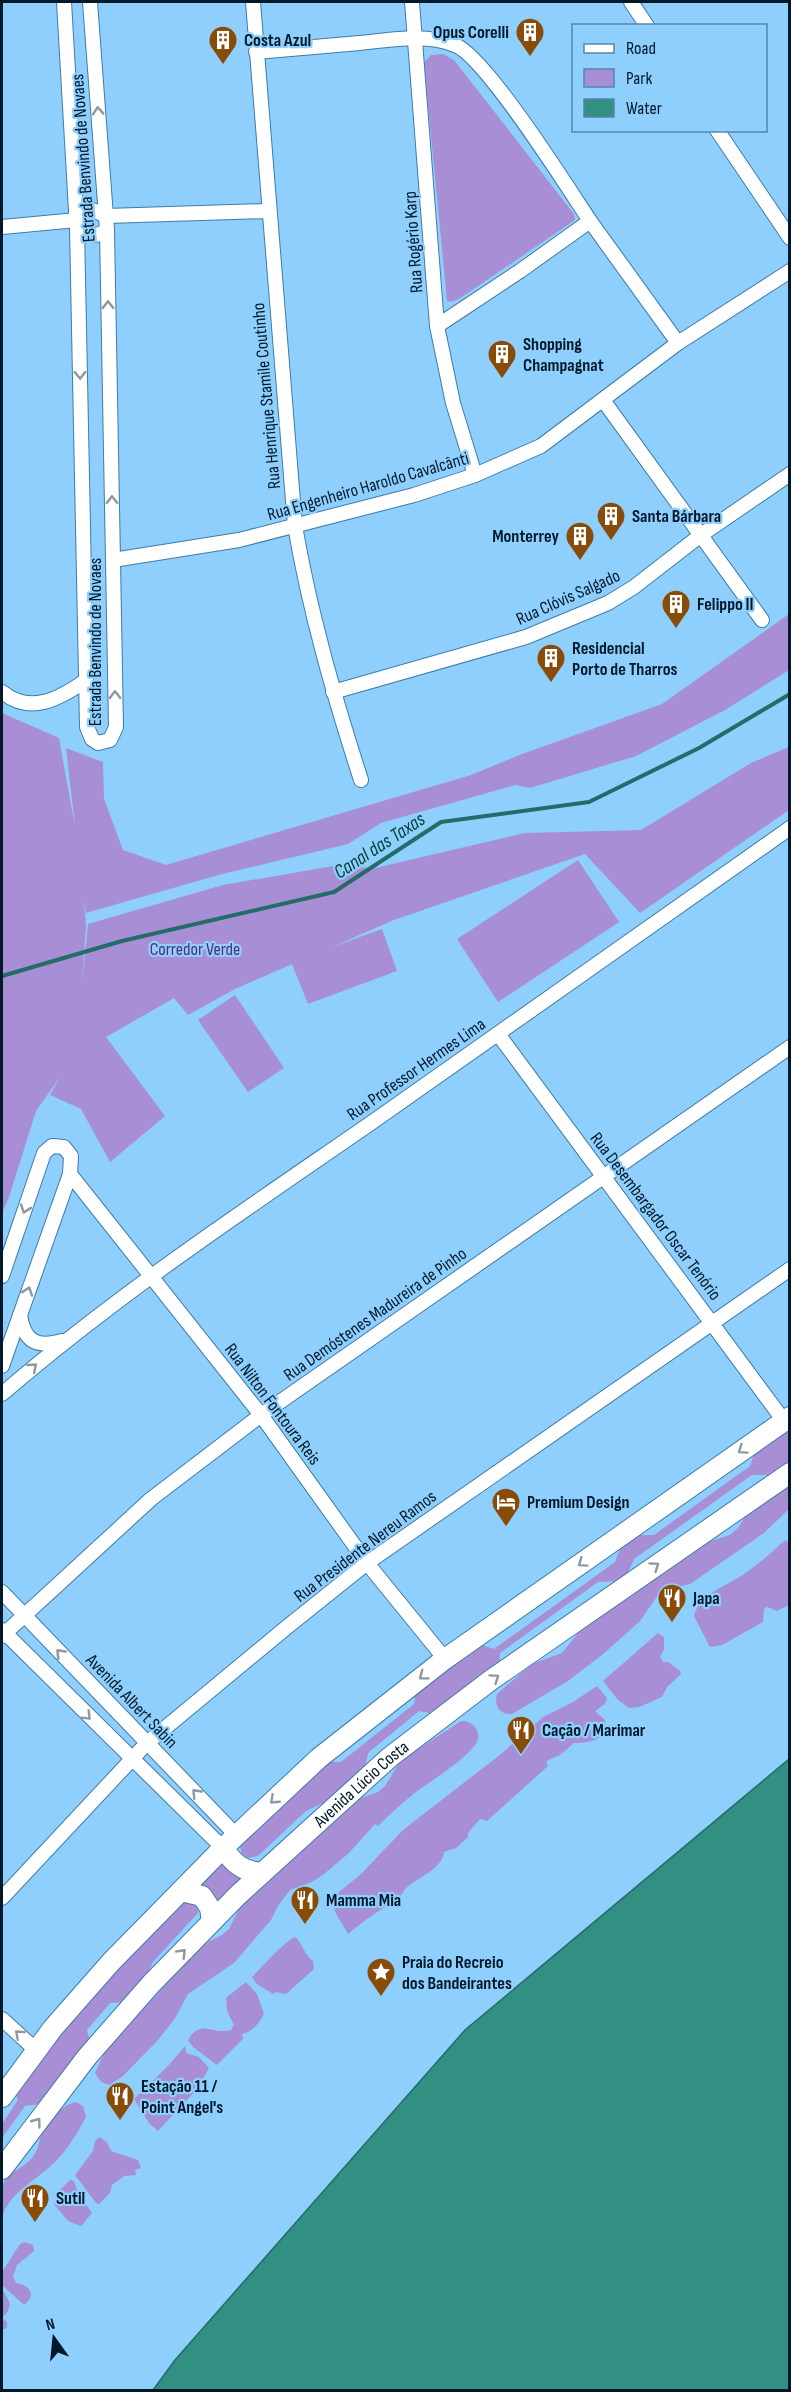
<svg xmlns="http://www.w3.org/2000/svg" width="791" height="2392" font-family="'Sofia Sans Condensed',sans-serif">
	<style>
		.green { fill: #a88ed4 }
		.water { fill: #319081; stroke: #236c67; stroke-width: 1.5 }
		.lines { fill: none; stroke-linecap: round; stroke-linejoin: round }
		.stream { stroke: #236c67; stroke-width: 4 }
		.minor-casing { stroke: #3e7ca7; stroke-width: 16 }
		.secondary-casing { stroke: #3e7ca7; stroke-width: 22 }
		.minor { stroke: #fff; stroke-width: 14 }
		.secondary { stroke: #fff; stroke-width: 20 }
		.oneway { stroke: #8d989f }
		.labels { text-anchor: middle; stroke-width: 4.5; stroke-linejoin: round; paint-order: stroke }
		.poi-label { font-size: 18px; font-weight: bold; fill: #01192a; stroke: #8fcffd; text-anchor: start }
		.street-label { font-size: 18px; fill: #01192a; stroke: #8fcffd }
		.park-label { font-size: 18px; fill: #532a84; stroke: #8fcffd }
		.water-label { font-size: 20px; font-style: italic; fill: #08423a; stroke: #8fcffd }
	</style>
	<rect width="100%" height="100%" fill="#8fcffd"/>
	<g class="green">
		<polygon points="443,54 454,60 574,214 575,220 459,299 451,302 447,301 424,63 431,55"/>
		<polygon points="789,614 789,670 725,710 636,756 530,788 515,785 381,823 348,844 222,874 86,913 84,899 86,927 82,985 88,924 223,885 333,866 375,868 525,833 641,830 751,763 789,747 789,810 640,913 585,854 394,920 332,947 382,929 397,971 308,1004 292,964 235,989 188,1015 174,998 106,1037 165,1116 110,1162 81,1109 50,1095 60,1077 36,1111 9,1197 2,1213 2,713 59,738 75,827 66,748 103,762 104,799 123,850 166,865 471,775 522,754 662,704"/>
		<polygon points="578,860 619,922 498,1002 457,939"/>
		<polygon points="235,995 284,1068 248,1092 198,1020"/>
		<polygon points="789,1424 789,1463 773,1475 752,1475 634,1559 626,1577 619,1581 598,1582 500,1653 499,1666 434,1714 419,1711 368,1753 365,1768 323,1803 306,1811 258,1856 248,1858 242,1854 240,1846 243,1841 324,1762 341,1762 414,1704 416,1688 476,1643 494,1649 615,1562 623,1541 631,1535 654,1535 750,1466 756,1448"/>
		<path d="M789 1486V1509L764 1533 690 1584 670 1589 658 1595 640 1621 602 1655 568 1681 512 1714C499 1715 494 1705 497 1694L532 1664 562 1653 582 1628 707 1542 730 1535 738 1528 747 1514Z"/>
		<path d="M785 1540 789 1543V1605L777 1611 767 1607 764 1609 763 1622 722 1645 710 1647 694 1616C700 1593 727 1586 744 1574 759 1564 772 1552 785 1540Z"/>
		<polygon points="658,1633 664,1637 664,1649 660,1657 663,1662 668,1662 680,1671 681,1674 667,1687 662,1697 639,1707 629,1708 618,1700 603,1681"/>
		<path d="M597 1686 607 1698 605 1704 595 1711 605 1720 606 1726C602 1742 587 1743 574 1743L560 1755 546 1761 548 1766 487 1821 480 1819 468 1833V1837L456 1848 444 1852C442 1869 419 1877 407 1887 404 1890 402 1896 398 1898 381 1910 364 1920 348 1934 343 1923 328 1907 334 1896L360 1875 403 1830 501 1754 543 1717 573 1702Z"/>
		<path d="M461 1721C472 1720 482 1731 477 1742 468 1758 431 1781 416 1792 402 1803 390 1814 378 1826L375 1824 349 1853 324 1874 312 1882 290 1890 278 1906 271 1920 234 1963 188 1994 174 2020 157 2041 123 2076 109 2085 101 2082 95 2073 104 2053 200 1946 222 1935 229 1929 243 1901 353 1801 378 1792 385 1786 401 1760Z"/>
		<polygon points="222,1854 247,1874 217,1904 208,1889 199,1884"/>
		<polygon points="190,1897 200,1907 197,1914 153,1962 144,1981 125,2002 110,2003 87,2030 90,2043 40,2104 25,2106 2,2138 2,2124 18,2100 13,2088 120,1960 136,1951 186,1898"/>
		<path d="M295 1937C303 1943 304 1955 313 1961L314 1969 286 1994 276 1992 273 1994 257 1984 252 1977C261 1968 286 1940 295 1937Z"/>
		<path d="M246 1982 257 1994 264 2014C259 2023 253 2032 242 2034L243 2039 217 2065 193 2047 188 2040C201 2018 210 2035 231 2030L234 2025 227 2011 226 1998Z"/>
		<polygon points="185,2046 186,2053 199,2057 209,2068 197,2089 158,2131 149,2123 134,2099 168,2066"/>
		<path d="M76 2102 83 2106 86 2117C78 2132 69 2147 57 2160 39 2179 10 2191 2 2217 2 2208 0 2192 3 2184 10 2170 26 2168 34 2155 39 2149 39 2140 42 2133 47 2120 62 2105 76 2102Z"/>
		<polygon points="99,2137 107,2142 111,2151 138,2160 141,2168 135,2170 136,2175 124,2176 112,2185 110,2193 99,2204 96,2203 75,2175 93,2151 95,2141"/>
		<polygon points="70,2180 74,2181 78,2193 92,2213 81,2226 68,2221 54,2204 59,2191"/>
		<path d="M25 2242 33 2245 34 2251 17 2265 13 2276 16 2283C30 2285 37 2295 24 2305L2 2285V2272L20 2244Z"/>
		<path d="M2 2289C10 2302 14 2306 2 2318L7 2322V2328L2 2330Z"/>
	</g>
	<polygon class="water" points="789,1759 789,2390 153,2390 175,2360 465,2030"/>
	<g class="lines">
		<polyline class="stream" points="2,976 122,941 334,892 441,822 589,802 699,748 790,694"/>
		<g class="minor-casing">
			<g id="minor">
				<polyline points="64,2 77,228 87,727 92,739 98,743 110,740 116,727 107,230 90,2"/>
				<path d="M253 2 295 526C310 613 334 696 361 780"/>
				<polyline points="412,2 437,326 453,403 475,475"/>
				<polyline points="631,2 647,26"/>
				<path d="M256 52C291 49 325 46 360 43 390 40 426 33 455 45 485 56 568 188 590 221L520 271 437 326"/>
				<polyline points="717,130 790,238"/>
				<polyline points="590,221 678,343"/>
				<polyline points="2,227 77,220 86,212 93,210 106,216 268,211"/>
				<path d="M77 228C87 236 96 238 107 230"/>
				<polyline points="603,400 762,620"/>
				<polyline points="113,560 239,540 414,495 475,475 541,446 678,343 790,271"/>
				<path d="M2 692C30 715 59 699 85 681"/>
				<polyline points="333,692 526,637 608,603 634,587 701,535 790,474"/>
				<polyline points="498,1034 784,1421"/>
				<polyline points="70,1174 261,1415 367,1563 445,1659"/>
				<polyline points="2,1276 44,1153 52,1146 64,1147 71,1156 70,1174 2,1366"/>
				<path d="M20 1315C24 1342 37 1348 62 1341"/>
				<path d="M2 1394C118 1294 245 1210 371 1123 511 1025 650 926 790 828"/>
				<polyline points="2,1592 236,1835"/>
				<polyline points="2,1630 223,1848"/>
				<polyline points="2,1636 151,1499 261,1415 790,1047"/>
				<polyline points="2,1898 147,1743 287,1627 367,1563 790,1269"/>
				<polyline points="2,2019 36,2050"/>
			</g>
		</g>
		<g class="secondary-casing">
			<g id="secondary">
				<path d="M223 1848C234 1864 242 1871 262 1873"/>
				<polyline points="181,1891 202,1896 210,1908 212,1921"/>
				<polyline points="2,2097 53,2028 111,1962 223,1848 319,1758 445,1659 790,1417"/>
				<path id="s1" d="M2 2169 87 2057 151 1984 238 1895 390 1757 491 1680 790 1473"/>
			</g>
		</g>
		<use href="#minor" class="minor"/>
		<use href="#secondary" class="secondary"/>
	</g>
	<defs><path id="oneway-chevron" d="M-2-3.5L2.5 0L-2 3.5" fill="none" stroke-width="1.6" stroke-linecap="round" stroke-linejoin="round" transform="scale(1.5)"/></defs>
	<g class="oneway">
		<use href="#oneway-chevron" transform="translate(98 111) rotate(-94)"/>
		<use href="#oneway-chevron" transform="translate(108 305) rotate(-91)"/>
		<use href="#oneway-chevron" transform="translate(80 375) rotate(89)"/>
		<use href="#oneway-chevron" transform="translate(112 500) rotate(-91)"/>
		<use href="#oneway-chevron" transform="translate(115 695) rotate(-91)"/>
		<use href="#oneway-chevron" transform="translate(25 1209) rotate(109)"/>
		<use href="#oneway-chevron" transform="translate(28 1291) rotate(-71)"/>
		<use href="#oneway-chevron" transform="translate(33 1367) rotate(-41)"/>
		<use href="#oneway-chevron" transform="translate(742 1450) rotate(145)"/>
		<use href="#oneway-chevron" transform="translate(582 1563) rotate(145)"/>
		<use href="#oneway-chevron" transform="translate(655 1566) rotate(-35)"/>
		<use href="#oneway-chevron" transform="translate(60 1653) rotate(-134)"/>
		<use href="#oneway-chevron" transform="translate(423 1676) rotate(143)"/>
		<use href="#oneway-chevron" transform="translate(495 1678) rotate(-35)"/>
		<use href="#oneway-chevron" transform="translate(87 1716) rotate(45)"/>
		<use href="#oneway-chevron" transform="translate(196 1793) rotate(-134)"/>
		<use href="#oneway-chevron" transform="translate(274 1800) rotate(137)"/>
		<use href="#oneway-chevron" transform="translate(182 1953) rotate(-46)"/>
		<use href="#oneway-chevron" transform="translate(19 2034) rotate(-138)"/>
		<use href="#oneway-chevron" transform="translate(37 2122) rotate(-53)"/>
	</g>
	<defs>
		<g id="building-pin" transform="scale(1.5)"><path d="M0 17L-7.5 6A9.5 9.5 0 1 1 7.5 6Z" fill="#884c08" stroke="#8fcffd"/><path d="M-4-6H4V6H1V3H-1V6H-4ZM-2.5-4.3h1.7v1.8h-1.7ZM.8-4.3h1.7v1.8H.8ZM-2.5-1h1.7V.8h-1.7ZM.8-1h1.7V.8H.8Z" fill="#fff"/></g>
		<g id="hotel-pin" transform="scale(1.5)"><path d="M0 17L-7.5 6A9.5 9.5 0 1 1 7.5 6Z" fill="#884c08" stroke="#8fcffd"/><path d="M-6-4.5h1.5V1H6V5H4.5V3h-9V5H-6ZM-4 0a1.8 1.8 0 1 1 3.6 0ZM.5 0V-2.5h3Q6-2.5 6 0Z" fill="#fff"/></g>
		<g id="restaurant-pin" transform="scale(1.5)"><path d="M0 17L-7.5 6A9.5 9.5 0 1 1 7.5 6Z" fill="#884c08" stroke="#8fcffd"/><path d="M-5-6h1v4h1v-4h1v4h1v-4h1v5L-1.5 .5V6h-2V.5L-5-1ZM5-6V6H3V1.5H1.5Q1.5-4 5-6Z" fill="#fff"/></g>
		<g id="sight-pin" transform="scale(1.5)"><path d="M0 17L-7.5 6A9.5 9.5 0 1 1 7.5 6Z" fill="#884c08" stroke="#8fcffd"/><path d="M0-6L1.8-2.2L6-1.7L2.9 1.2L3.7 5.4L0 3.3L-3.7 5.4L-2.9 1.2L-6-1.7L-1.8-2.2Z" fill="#fff"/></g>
	</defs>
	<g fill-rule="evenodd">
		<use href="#building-pin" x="530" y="32"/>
		<use href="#building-pin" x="223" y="40"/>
		<use href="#building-pin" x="502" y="354"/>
		<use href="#building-pin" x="611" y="516"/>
		<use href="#building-pin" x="580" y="536"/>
		<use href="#building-pin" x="676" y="604"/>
		<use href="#building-pin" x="551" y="658"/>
		<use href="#hotel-pin" x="506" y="1502"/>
		<use href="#restaurant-pin" x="672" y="1598"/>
		<use href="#restaurant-pin" x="521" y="1730"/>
		<use href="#restaurant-pin" x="305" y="1900"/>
		<use href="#sight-pin" x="381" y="1972"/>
		<use href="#restaurant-pin" x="120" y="2096"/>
		<use href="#restaurant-pin" x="35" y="2198"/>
	</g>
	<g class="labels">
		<g class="poi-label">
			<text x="509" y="38" text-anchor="end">Opus Corelli</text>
			<text x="244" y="46">Costa Azul</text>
			<text x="523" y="350">Shopping<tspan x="523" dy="21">Champagnat</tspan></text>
			<text x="632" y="522">Santa Bárbara</text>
			<text x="559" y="542" text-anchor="end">Monterrey</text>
			<text x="697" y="610">Felippo II</text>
			<text x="572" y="654">Residencial<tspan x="572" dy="21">Porto de Tharros</tspan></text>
			<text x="527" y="1508">Premium Design</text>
			<text x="693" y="1604">Japa</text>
			<text x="542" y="1736">Cação / Marimar</text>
			<text x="326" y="1906">Mamma Mia</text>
			<text x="402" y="1968">Praia do Recreio<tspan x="402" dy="21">dos Bandeirantes</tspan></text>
			<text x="141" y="2092">Estação 11 /<tspan x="141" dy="21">Point Angel's</tspan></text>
			<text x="56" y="2204">Sutil</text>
		</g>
		<g class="street-label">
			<text transform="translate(83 158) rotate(-94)" y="6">Estrada Benvindo de Novaes</text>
			<text transform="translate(413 242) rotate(-94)" y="6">Rua Rogério Karp</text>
			<text transform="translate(266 396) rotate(-95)" y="6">Rua Henrique Stamile Coutinho</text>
			<text transform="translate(368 486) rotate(-16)" y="6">Rua Engenheiro Haroldo Cavalcânti</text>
			<text transform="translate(568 597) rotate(-24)" y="6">Rua Clóvis Salgado</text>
			<text transform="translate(95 642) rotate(-90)" y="6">Estrada Benvindo de Novaes</text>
			<text transform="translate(416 1069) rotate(-35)" y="6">Rua Professor Hermes Lima</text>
			<text transform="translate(656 1216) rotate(53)" y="6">Rua Desembargador Oscar Tenório</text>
			<text transform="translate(375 1314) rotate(-35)" y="6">Rua Demóstenes Madureira de Pinho</text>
			<text transform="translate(273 1404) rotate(53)" y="6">Rua Nilton Fontoura Reis</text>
			<text transform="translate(365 1546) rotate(-37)" y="6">Rua Presidente Nereu Ramos</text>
			<text transform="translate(132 1701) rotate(46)" y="6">Avenida Albert Sabin</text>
			<text dy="6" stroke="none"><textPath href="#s1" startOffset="528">Avenida Lúcio Costa</textPath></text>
		</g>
		<g class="park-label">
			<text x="195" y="955">Corredor Verde</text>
		</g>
		<g class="water-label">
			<text transform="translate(379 845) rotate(-33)" y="7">Canal das Taxas</text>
		</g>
	</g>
	<rect width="791" height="2392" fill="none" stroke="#01192a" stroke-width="6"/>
	<rect x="572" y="24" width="195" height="108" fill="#8fcffd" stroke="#5686a9" stroke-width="1.5"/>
	<rect x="584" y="44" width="30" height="9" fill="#ffffff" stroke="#5686a9" stroke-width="1.5"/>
	<text x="626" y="54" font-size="18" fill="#01192a">Road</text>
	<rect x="584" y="69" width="30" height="18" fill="#a88ed4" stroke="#5686a9" stroke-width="1.5"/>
	<text x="626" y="84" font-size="18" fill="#01192a">Park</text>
	<rect x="584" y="99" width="30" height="18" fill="#319081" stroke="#5686a9" stroke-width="1.5"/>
	<text x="626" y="114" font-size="18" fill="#01192a">Water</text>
	<g transform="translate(54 2338) rotate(345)" stroke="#8fcffd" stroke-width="4.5" paint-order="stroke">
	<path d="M0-4.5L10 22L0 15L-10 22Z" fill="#01192a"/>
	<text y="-9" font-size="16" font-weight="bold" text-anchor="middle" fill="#01192a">N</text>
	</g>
</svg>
